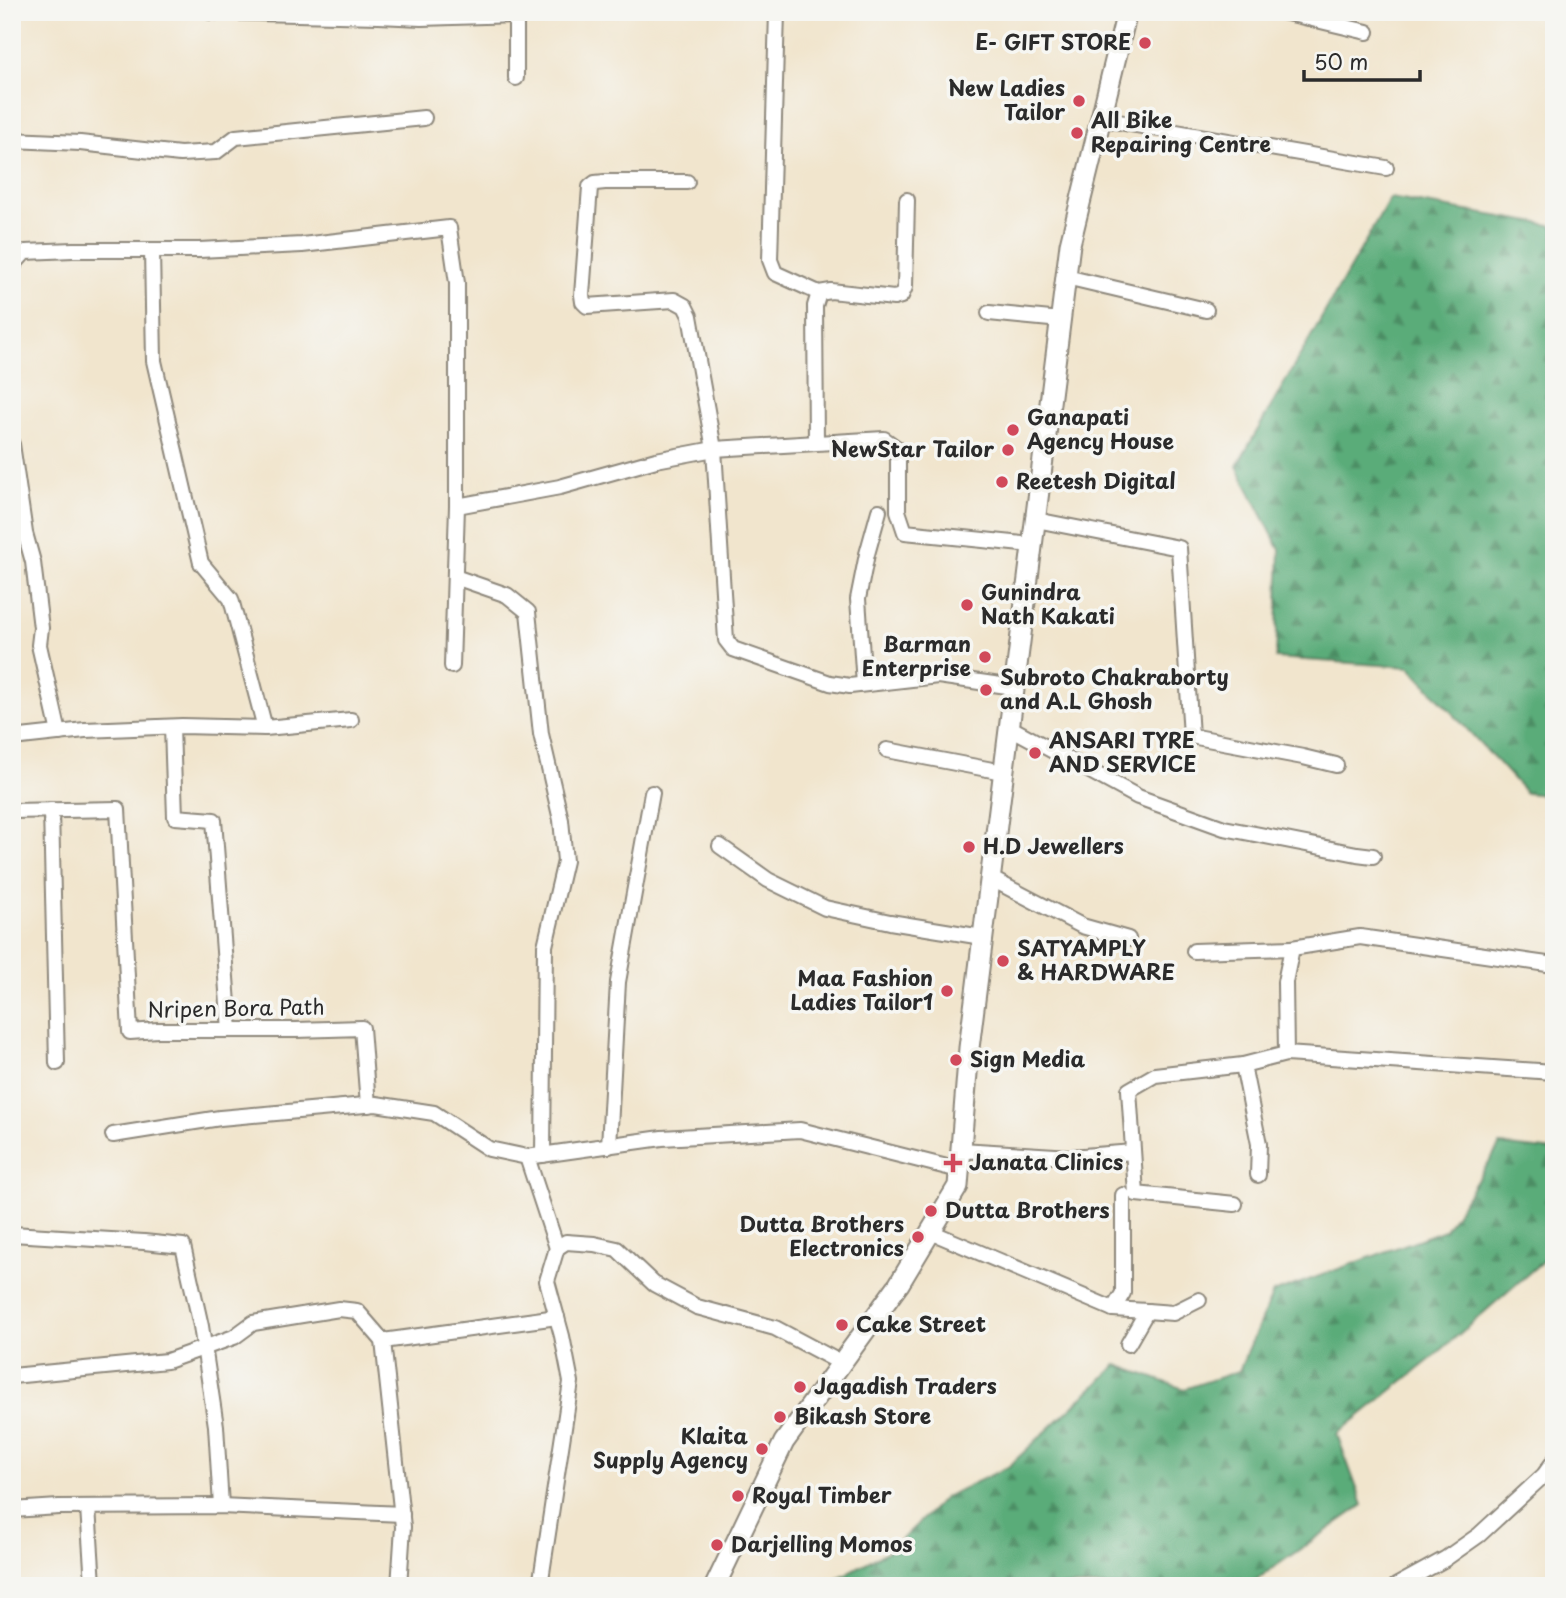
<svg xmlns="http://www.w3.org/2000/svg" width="1566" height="1598" font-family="'Playpen Sans',sans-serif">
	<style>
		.forest { fill: url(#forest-firs); stroke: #426c52; stroke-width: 2 }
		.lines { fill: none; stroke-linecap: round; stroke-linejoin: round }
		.street-casing { stroke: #8e887c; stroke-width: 18 }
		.secondary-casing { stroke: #8e887c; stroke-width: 23 }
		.street { stroke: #fff; stroke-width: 14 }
		.secondary { stroke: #fff; stroke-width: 19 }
		.poi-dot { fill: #d1495b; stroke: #f6f6f2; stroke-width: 2.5 }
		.labels { text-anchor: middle; stroke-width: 7; stroke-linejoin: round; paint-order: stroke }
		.poi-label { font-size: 21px; font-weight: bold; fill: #2b2b2b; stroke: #f6f6f2; text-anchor: start }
		.street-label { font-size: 21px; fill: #2b2b2b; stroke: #f6f6f2 }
	</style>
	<defs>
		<pattern id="forest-firs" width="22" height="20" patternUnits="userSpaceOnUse" patternTransform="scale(1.75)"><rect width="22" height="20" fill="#5aac79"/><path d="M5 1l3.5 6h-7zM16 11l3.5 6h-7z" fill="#4b8c63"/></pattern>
	</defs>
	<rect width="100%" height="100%" fill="#f6f6f2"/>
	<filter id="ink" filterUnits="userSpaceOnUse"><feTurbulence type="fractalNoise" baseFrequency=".0143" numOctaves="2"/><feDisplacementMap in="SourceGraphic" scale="14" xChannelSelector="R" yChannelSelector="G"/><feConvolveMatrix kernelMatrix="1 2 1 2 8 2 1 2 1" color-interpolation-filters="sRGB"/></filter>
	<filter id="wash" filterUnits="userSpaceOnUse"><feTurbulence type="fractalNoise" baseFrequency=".00686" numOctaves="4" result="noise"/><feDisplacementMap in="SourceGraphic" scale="28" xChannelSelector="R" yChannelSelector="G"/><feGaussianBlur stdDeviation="1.57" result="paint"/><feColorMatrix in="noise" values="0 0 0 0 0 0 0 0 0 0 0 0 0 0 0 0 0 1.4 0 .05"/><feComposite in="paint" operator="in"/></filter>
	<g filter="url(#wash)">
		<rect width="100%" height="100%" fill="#f1e5cd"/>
		<g class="forest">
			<polygon points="1390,198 1550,225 1554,228 1554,796 1526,793 1410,667 1276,658 1280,550 1237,466"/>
			<polygon points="1500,1145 1554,1151 1554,1251 1432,1358 1337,1434 1363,1505 1247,1586 831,1586 838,1578 892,1549 945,1497 1008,1467 1117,1365 1184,1389 1239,1371 1273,1293 1445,1230"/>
		</g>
	</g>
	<g filter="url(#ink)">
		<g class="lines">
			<g class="street-casing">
				<g id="street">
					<polyline points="210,12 379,16 421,18 516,15"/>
					<polyline points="777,12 770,260 775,273 819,293 831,291 894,298 901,296 905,287 907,200"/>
					<polyline points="1283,12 1367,32"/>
					<polyline points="516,78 516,12"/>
					<polyline points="1101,119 1386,168"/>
					<polyline points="12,140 80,143 180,154 216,152 236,137 424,118"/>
					<polyline points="687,182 605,182 595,183 590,187 582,295 583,302 587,306 674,300 685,306 690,316 714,449 726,640 733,649 830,683 850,686 938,676 1014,687"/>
					<polyline points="152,250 154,361 201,563 231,599 265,728 351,720"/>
					<polyline points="12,270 15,263 25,252 73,250 199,250 302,245 449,228 457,283 457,506"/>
					<polyline points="1066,277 1206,310"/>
					<polyline points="989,313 1061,320"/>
					<polyline points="816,442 815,306 819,293"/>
					<polyline points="12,444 25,533 33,562 41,628 39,645 59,733"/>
					<polyline points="1036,520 1179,548 1191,736 1303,757 1336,765"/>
					<polyline points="455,577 507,595 528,612 541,734 561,820 565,861 545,946 543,1155"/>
					<polyline points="452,666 457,506 560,487 656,460 714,449 884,439 898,449 898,511 905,532 1032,545"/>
					<polyline points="864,684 858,599 867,554 879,511"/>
					<polyline points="172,727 175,817 214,820 230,1030"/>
					<polyline points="1009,727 1138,797 1224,828 1357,854 1373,856"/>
					<polyline points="12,738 85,730 182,726 265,728"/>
					<polyline points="887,750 1003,772"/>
					<polyline points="51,810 57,1063"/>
					<polyline points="12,811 118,809 130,1032 158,1030 296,1030 362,1028 368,1105"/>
					<polyline points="720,846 768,880 825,908 890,922 982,937"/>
					<polyline points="990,878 1082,926 1128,939"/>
					<polyline points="1194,951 1292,948"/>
					<polyline points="1286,1054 1554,1072"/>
					<polyline points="1243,1065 1259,1144 1258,1175"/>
					<polyline points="113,1135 220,1118 376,1104 434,1113 489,1149 527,1157 662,1138 800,1130 959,1170"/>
					<polyline points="609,1146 618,982 652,793"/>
					<polyline points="961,1150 1071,1157 1133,1152"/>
					<polyline points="527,1157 557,1248"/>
					<polyline points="1235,1204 1136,1194 1129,1090 1155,1075 1243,1065 1286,1054 1285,982 1292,948 1360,937 1554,965"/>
					<polyline points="931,1232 1113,1309 1123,1293 1123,1195"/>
					<polyline points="12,1234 144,1242 183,1246 201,1326 216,1426 221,1506"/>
					<polyline points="1113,1309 1147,1311 1128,1344"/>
					<polyline points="1147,1311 1173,1313 1199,1300"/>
					<polyline points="383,1341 557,1317"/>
					<polyline points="12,1376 167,1361 234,1337 253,1323 339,1309 357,1311 383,1341 403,1527 399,1586"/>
					<polyline points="12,1510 59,1507 221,1506 402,1514"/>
					<polyline points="50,1586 93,1584 88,1507"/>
					<polyline points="540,1586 571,1382 562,1336 547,1281 557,1248 566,1242 594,1244 617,1249 654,1284 697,1307 775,1328 841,1363"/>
					<polyline points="1396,1586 1445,1559 1479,1535 1544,1475 1554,1461"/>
				</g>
			</g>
			<g class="secondary-casing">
				<polyline id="secondary" points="715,1586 784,1442 899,1284 958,1186 969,1048 1070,244 1127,12"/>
			</g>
			<use href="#street" class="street"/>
			<use href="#secondary" class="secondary"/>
		</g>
	</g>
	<g class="poi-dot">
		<circle cx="1145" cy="43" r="7"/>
		<circle cx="1079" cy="101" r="7"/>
		<circle cx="1077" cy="133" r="7"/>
		<circle cx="1013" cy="430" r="7"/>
		<circle cx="1008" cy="450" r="7"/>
		<circle cx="1002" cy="482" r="7"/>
		<circle cx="967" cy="605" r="7"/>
		<circle cx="985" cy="657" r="7"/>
		<circle cx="986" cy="690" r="7"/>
		<circle cx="1035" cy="753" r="7"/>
		<circle cx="969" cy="847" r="7"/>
		<circle cx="1003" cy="961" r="7"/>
		<circle cx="947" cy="991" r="7"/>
		<circle cx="956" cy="1060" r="7"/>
		<path d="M949.5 1152.5h7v7h7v7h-7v7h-7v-7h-7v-7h7z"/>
		<circle cx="931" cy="1211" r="7"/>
		<circle cx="918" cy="1237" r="7"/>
		<circle cx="842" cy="1325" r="7"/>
		<circle cx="800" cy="1387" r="7"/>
		<circle cx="780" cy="1417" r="7"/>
		<circle cx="762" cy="1449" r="7"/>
		<circle cx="738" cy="1496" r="7"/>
		<circle cx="717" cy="1545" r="7"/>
	</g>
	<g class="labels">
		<g class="poi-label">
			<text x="1131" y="50" text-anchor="end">E- GIFT STORE</text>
			<text x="1065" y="96" text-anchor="end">New Ladies<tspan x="1065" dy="24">Tailor</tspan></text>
			<text x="1091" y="128">All Bike<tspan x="1091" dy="24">Repairing Centre</tspan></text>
			<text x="1027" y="425">Ganapati<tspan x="1027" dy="24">Agency House</tspan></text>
			<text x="994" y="457" text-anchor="end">NewStar Tailor</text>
			<text x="1016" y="489">Reetesh Digital</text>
			<text x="981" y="600">Gunindra<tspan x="981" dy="24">Nath Kakati</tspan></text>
			<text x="971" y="652" text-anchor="end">Barman<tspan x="971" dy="24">Enterprise</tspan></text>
			<text x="1000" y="685">Subroto Chakraborty<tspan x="1000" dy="24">and A.L Ghosh</tspan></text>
			<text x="1049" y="748">ANSARI TYRE<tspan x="1049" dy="24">AND SERVICE</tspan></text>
			<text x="983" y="854">H.D Jewellers</text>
			<text x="1017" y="956">SATYAMPLY<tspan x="1017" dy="24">&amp; HARDWARE</tspan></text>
			<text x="933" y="986" text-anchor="end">Maa Fashion<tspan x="933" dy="24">Ladies Tailor1</tspan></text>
			<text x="970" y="1067">Sign Media</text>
			<text x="969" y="1170">Janata Clinics</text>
			<text x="945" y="1218">Dutta Brothers</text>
			<text x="904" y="1232" text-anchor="end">Dutta Brothers<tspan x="904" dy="24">Electronics</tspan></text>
			<text x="856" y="1332">Cake Street</text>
			<text x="814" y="1394">Jagadish Traders</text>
			<text x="794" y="1424">Bikash Store</text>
			<text x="748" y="1444" text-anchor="end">Klaita<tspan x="748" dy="24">Supply Agency</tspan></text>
			<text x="752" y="1503">Royal Timber</text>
			<text x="731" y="1552">Darjelling Momos</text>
		</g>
		<g class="street-label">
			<text transform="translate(236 1009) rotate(-1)" y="7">Nripen Bora Path</text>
		</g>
	</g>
	<rect width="1566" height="1598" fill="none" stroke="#f6f6f2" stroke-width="42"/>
	<path d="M1304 70v10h116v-10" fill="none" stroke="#2b2b2b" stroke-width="3.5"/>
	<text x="1314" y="70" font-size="21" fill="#2b2b2b" stroke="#f6f6f2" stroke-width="5" paint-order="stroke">50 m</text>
</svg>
